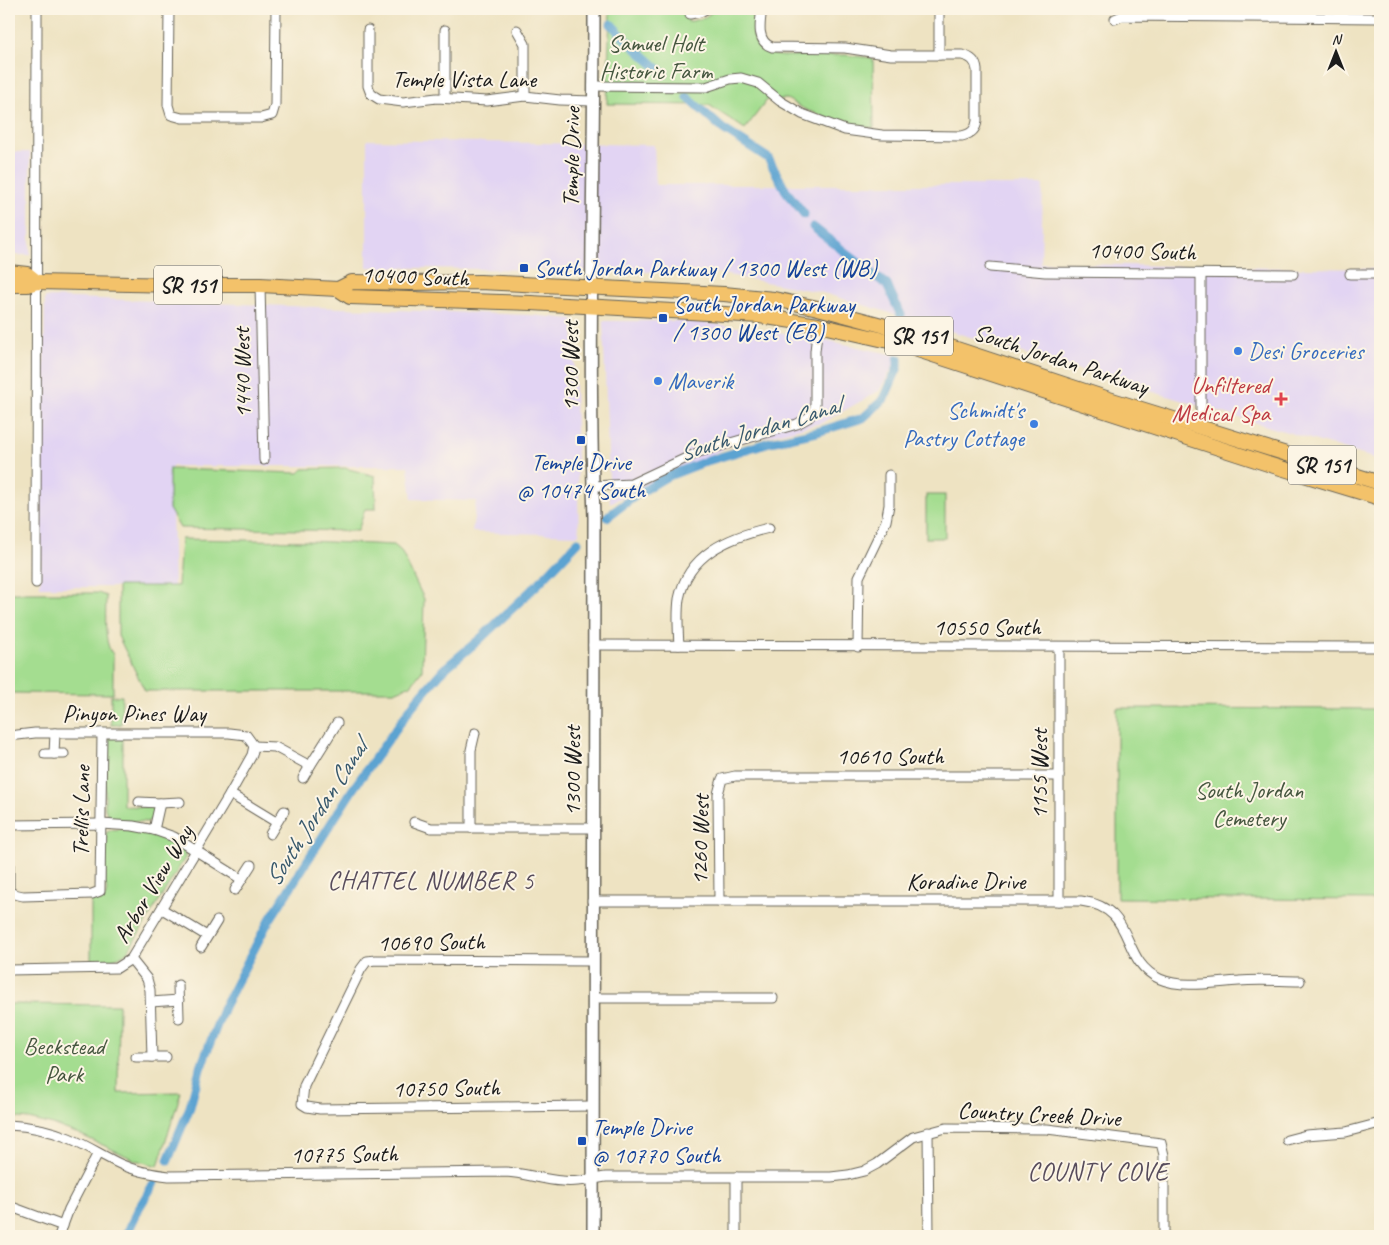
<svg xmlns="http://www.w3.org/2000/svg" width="1389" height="1245" font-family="Caveat,sans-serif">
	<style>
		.built { fill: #e2d4f3 }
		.green { fill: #a4dd90; stroke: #607c56 }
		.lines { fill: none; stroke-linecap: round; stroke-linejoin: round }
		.canal { stroke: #5ba3d1; stroke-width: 9 }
		.minor-casing { stroke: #666256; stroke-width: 11 }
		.tertiary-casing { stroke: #666256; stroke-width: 14 }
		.primary-casing { stroke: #666256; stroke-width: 16 }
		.minor { stroke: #fff; stroke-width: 9 }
		.tertiary { stroke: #fff; stroke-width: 11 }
		.primary { stroke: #f3c26a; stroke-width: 14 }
		.transit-dot { fill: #1a4fb4; stroke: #fcf5e5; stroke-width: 2 }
		.shop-dot { fill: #3f7fe0; stroke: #fcf5e5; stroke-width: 2 }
		.health-dot { fill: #e0444e; stroke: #fcf5e5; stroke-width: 2 }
		.labels { text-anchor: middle; stroke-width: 4; stroke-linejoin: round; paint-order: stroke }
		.shield { fill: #fcf5e5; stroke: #5f5d58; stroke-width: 1 }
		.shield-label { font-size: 22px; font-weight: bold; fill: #1c1c1c }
		.park-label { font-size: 24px; fill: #45563f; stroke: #fcf5e5 }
		.street-label { font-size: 24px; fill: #1c1c1c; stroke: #fcf5e5 }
		.transit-label { font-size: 24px; fill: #164399; stroke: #fcf5e5; text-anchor: start }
		.shop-label { font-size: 24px; fill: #366cbe; stroke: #fcf5e5; text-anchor: start }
		.health-label { font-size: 24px; fill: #be3a42; stroke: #fcf5e5; text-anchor: end }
		.water-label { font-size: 25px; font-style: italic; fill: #38596d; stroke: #fcf5e5 }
		.neighbourhood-label { font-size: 25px; letter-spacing: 1px; fill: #574c5c; stroke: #fcf5e5 }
	</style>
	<rect width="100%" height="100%" fill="#fcf5e5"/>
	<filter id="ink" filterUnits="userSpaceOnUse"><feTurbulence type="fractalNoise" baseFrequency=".02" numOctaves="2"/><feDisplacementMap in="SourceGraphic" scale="10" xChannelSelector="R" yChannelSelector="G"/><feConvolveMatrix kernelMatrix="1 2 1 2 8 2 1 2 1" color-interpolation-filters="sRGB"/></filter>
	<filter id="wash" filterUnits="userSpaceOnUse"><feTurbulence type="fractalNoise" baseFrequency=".0096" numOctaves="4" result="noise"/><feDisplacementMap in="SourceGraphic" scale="20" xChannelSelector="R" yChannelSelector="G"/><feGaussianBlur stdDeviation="1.12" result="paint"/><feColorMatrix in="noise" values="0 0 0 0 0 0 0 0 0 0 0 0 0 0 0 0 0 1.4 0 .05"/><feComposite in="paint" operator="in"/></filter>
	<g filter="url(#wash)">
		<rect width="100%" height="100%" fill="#eee3c2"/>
		<g class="built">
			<polygon points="367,140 654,145 656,185 1043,185 1041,263 1207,267 1380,269 1380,460 820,292 717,273 367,267"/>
			<rect x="9" y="152" width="21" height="103"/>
			<polygon points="45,297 529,315 573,319 579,535 472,532 476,501 412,499 408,466 171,466 174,587 40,587"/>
			<polygon points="603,321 690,321 807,336 899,356 879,391 822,423 734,444 610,503"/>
		</g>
		<g class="green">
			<polygon points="610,9 687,10 688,22 704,18 716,9 746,9 751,11 755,19 753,35 760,49 770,54 781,56 845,55 873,58 874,128 842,124 804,109 787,99 767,100 745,129 709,105 607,104"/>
			<polygon points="345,468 375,476 376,509 365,509 358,531 180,528 169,509 169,469 299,473 303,469"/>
			<rect x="926" y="495" width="19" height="43"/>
			<polygon points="181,539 308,541 394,545 401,551 424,599 422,671 411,685 397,691 145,691 118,636 118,586 178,586"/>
			<path d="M9 593H98L106 596C106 610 103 645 113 654V694L9 693Z"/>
			<polygon points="111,696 122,696 121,725 111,725"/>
			<polygon points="1117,708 1380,709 1380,900 1117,898"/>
			<path d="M123 735V806L152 807 155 812 152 819 147 822 113 820 109 817 105 809V746C108 736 113 737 123 735Z"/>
			<path d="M119 829C135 830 171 835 183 847 186 850 185 854 185 858L128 951C116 961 106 961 91 961V900L101 901C107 896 108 891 105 883L106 833 111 830Z"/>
			<polygon points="9,1004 119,1005 118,1093 181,1092 158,1166 135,1160 79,1134 57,1126 29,1119 9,1117"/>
		</g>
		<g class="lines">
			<g class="canal">
				<polyline points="611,24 627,41 664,74"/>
				<polyline points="687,97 723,129 768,158 786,191 804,214"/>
				<polyline points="813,227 887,285 901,315"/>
				<polyline points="607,517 638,494 666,477 707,461 770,442 817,432 863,418 884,399 898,367 898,359"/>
				<polyline points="168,1160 190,1107 200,1069 224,1007 267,924 353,789 413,705 443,670 480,639 539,583 578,542"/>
				<polyline points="126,1236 139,1208 154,1183"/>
			</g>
		</g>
	</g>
	<g filter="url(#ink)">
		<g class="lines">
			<g class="minor-casing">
				<g id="minor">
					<polyline points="169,9 168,105 171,115 182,118 261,118 272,115 275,105 276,9"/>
					<polyline points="939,9 939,55"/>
					<polyline points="690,14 700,12 706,9"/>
					<polyline points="1115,19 1122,16 1380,18"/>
					<polyline points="368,30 368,86 371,94 379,99 403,102 437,98 487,101 525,96 560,100 593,101"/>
					<polyline points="517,30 525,44 525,96"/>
					<path d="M593 86 706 87 730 79 741 78 758 83 780 101 802 114 845 130 882 135 962 136C971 134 976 130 977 121V70C976 61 971 57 962 55H891L845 48 772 47C756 42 760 22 762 9"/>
					<polyline points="445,98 445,30"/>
					<polyline points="990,267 1045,272 1293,274"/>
					<polyline points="1350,274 1380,274"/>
					<polyline points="260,285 264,460"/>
					<polyline points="1199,427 1201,415 1201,275"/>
					<polyline points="593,486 631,484 699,452 797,424 808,418 815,408 815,351 818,325"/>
					<polyline points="36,583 37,9"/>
					<polyline points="593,645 1380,647"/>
					<path d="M679 645C678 630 677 614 679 599 688 554 729 537 769 528"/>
					<polyline points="858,647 859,577 886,521 889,505 889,475"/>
					<polyline points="1059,647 1059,901"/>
					<polyline points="9,736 35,733 229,733 246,735 254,746"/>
					<polyline points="254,746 275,747 310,766 337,723"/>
					<polyline points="45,754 64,754"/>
					<polyline points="54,754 55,733"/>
					<polyline points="303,778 310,766"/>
					<polyline points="230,794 276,822"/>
					<polyline points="139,802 160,803 180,802"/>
					<polyline points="9,818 9,891 14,894 23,896 92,894 100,891 102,733"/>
					<polyline points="414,822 431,828 593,828"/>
					<polyline points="9,825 101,824 133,826 154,830 174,837 241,879"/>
					<polyline points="471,828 471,750 475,733"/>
					<polyline points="154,830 160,803"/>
					<polyline points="270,834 284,811"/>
					<polyline points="235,890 251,865"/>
					<path d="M592 901H1081C1138 908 1118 960 1160 979 1183 989 1216 982 1239 981 1260 979 1280 981 1300 981"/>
					<polyline points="719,901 718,794 722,779 735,776 1059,776"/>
					<polyline points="162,909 207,936"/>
					<polyline points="201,947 217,921"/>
					<polyline points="131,959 147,979 150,990 152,1057"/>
					<polyline points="9,970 117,968 131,959 230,794 252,755 254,746"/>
					<polyline points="178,985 179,1018"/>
					<polyline points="593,998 773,998"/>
					<polyline points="151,1002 179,1000"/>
					<polyline points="136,1057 166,1057"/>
					<polyline points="593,1106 320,1109 307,1107 302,1104 304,1086 361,969 367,961 376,960 593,961"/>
					<path d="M9 1125C29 1126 49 1130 69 1138 86 1145 103 1156 120 1164 135 1171 152 1174 169 1176L506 1172C525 1173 543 1180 562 1181 577 1183 591 1179 606 1177H831L848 1175 864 1171 877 1164 913 1137 946 1128 1047 1129 1161 1143 1164 1155V1236"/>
					<polyline points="928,1132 929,1236"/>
					<polyline points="1287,1140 1306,1135 1346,1132 1380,1123"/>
					<polyline points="736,1177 736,1236"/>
					<polyline points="9,1206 63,1226"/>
					<polyline points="59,1236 69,1209 98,1153"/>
				</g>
			</g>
			<g class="tertiary-casing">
				<path id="tertiary" d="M593 1236 594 517C588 348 594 178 594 9"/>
			</g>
			<g class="primary-casing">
				<g id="primary">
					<polyline points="9,272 27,274 37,282"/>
					<polyline points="9,285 27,285 37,282 176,285 260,285 338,289 350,297 531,303 760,316 818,325 893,342 1274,466 1380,498"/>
					<polyline points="338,289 352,282 409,283 480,282 724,294 774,299 818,308 893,328 1109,399 1380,483"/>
				</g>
			</g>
			<use href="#minor" class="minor"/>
			<use href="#tertiary" class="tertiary"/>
			<use href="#primary" class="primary"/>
		</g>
	</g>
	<g class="transit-dot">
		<rect x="519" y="263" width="10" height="10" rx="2.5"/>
		<rect x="658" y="313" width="10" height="10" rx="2.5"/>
		<rect x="576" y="435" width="10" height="10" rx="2.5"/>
		<rect x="577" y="1136" width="10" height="10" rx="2.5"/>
	</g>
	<g class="shop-dot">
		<circle cx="1238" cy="351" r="5"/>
		<circle cx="658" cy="381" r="5"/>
		<circle cx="1034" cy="424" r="5"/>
	</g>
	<path class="health-dot" d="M1278.5 391.5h5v5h5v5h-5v5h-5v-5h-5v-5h5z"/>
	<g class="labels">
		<g class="shield">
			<rect x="154" y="265.5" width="68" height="39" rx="4"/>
			<rect x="885" y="316.5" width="68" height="39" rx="4"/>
			<rect x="1288" y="445.5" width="68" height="39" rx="4"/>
		</g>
		<g class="shield-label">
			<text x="188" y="293">SR 151</text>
			<text x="919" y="344">SR 151</text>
			<text x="1322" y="473">SR 151</text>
		</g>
		<g class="park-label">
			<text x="656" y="51">Samuel Holt<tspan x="656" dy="28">Historic Farm</tspan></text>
			<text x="1249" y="798">South Jordan<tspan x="1249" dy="28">Cemetery</tspan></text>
			<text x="64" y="1054">Beckstead<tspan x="64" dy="28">Park</tspan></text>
		</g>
		<g class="street-label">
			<text x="464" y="87">Temple Vista Lane</text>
			<text transform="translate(571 157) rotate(-89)" y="8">Temple Drive</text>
			<text transform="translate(1142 251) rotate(1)" y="8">10400 South</text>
			<text transform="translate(415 276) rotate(2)" y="8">10400 South</text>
			<text transform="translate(1061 359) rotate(18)" y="8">South Jordan Parkway</text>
			<text transform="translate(570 366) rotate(-90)" y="8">1300 West</text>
			<text transform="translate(242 373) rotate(-91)" y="8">1440 West</text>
			<text x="987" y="635">10550 South</text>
			<text x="134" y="721">Pinyon Pines Way</text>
			<text x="890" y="764">10610 South</text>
			<text transform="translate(572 771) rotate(-90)" y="8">1300 West</text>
			<text transform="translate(1039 774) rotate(-90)" y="8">1155 West</text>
			<text transform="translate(81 811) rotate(-89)" y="8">Trellis Lane</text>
			<text transform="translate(700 840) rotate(-89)" y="8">1260 West</text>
			<text x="966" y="889">Koradine Drive</text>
			<text transform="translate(153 884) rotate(-59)" y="8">Arbor View Way</text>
			<text transform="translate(431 942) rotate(-1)" y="8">10690 South</text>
			<text transform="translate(446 1088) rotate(-1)" y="8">10750 South</text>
			<text transform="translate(1039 1114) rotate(3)" y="8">Country Creek Drive</text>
			<text transform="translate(344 1154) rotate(-1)" y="8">10775 South</text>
		</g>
		<g class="transit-label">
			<text x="534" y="276">South Jordan Parkway / 1300 West (WB)</text>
			<text x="673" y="312">South Jordan Parkway<tspan x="673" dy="28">/ 1300 West (EB)</tspan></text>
			<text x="581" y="470" text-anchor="middle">Temple Drive<tspan x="581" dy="28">@ 10474 South</tspan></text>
			<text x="592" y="1135">Temple Drive<tspan x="592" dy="28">@ 10770 South</tspan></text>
		</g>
		<g class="shop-label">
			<text x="1248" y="359">Desi Groceries</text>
			<text x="668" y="389">Maverik</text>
			<text x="1024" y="418" text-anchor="end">Schmidt's<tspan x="1024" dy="28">Pastry Cottage</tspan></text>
		</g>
		<g class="health-label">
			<text x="1270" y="393">Unfiltered<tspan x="1270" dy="28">Medical Spa</tspan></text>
		</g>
		<g class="water-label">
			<text transform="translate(759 428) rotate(-17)" y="9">South Jordan Canal</text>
			<text transform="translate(315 813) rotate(-57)" y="9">South Jordan Canal</text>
		</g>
		<g class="neighbourhood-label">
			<text x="431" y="889">CHATTEL NUMBER 5</text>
			<text x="1098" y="1180">COUNTY COVE</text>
		</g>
	</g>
	<rect width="1389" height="1245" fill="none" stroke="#fcf5e5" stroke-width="30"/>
	<g transform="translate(1336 52)" stroke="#fcf5e5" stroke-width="4" paint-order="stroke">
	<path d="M0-4L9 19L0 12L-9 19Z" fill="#1c1c1c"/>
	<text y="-8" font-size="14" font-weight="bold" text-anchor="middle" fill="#1c1c1c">N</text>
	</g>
</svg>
